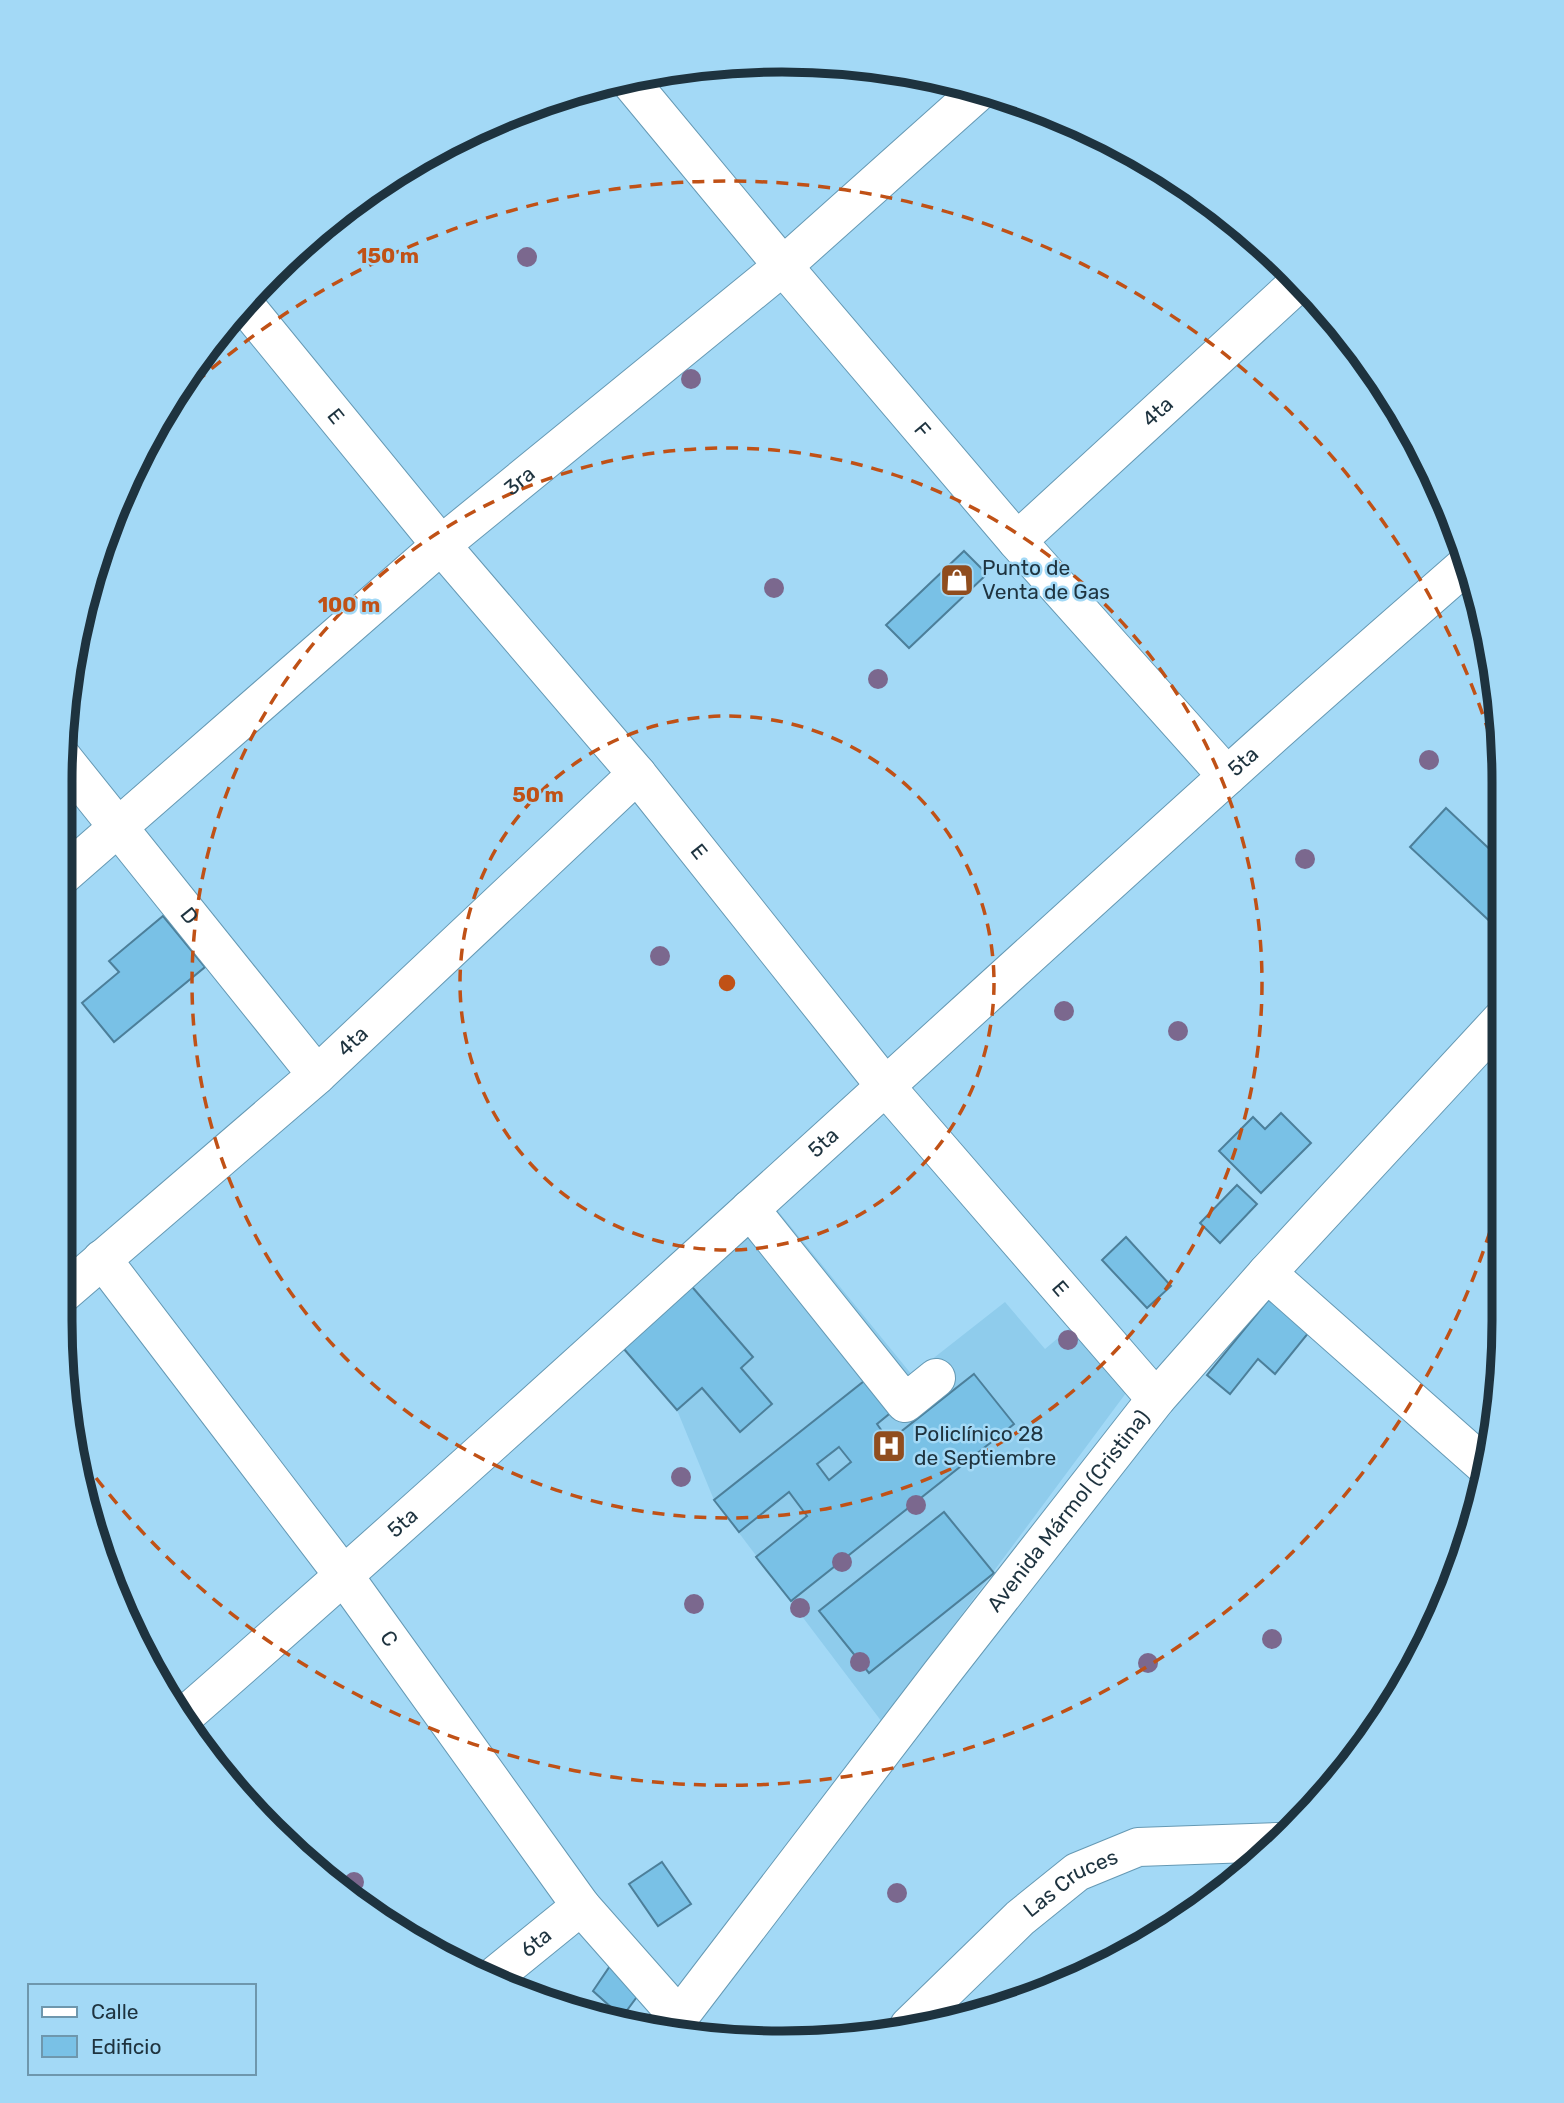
<svg xmlns="http://www.w3.org/2000/svg" width="1564" height="2103" font-family="Rubik,sans-serif">
	<style>
		.built { fill: #8fccec }
		.building { fill: #79c1e6; stroke: #4c7f9a; stroke-width: 2; fill-rule: evenodd }
		.lines { fill: none; stroke-linecap: round; stroke-linejoin: round }
		.minor-casing { stroke: #6599b4; stroke-width: 40 }
		.major-casing { stroke: #6599b4; stroke-width: 40 }
		.minor { stroke: #fff; stroke-width: 38 }
		.major { stroke: #fff; stroke-width: 38 }
		.tree { fill: #7b688e }
		.ring { fill: none; stroke: #c05116; stroke-width: 3.5; stroke-dasharray: 12 9 }
		.labels { text-anchor: middle; stroke-width: 5; stroke-linejoin: round; paint-order: stroke }
		.street-label { font-size: 21px; fill: #1e333f; stroke: #a3d9f6 }
		.poi-label { font-size: 21px; fill: #1e333f; stroke: #a3d9f6; text-anchor: start }
		.rim { fill: none; stroke: #1e333f; stroke-width: 9 }
		.centre { fill: #c05116; stroke: #a3d9f6; stroke-width: 3.5 }
		.ring-label { font-size: 21px; text-anchor: middle; font-weight: bold; fill: #c05116; stroke: #a3d9f6; stroke-width: 5; stroke-linejoin: round; paint-order: stroke }
	</style>
	<rect width="100%" height="100%" fill="#a3d9f6"/>
	<polygon class="built" points="774,1206 912,1375 1005,1302 1045,1349 1070,1328 1126,1393 882,1722 714,1500 677,1410 617,1341"/>
	<g class="building">
		<polygon points="964,551 987,574 909,648 886,625"/>
		<polygon points="1446,808 1499,858 1500,923 1496,927 1410,847"/>
		<polygon points="163,916 205,967 114,1042 82,1003 119,972 109,961"/>
		<polygon points="1281,1113 1311,1143 1261,1193 1219,1151 1253,1117 1265,1129"/>
		<polygon points="1237,1185 1257,1204 1220,1243 1200,1223"/>
		<polygon points="1126,1237 1171,1286 1147,1308 1102,1260"/>
		<polygon points="687,1281 753,1357 741,1368 772,1404 740,1432 702,1388 677,1410 617,1341"/>
		<polygon points="1274,1293 1314,1326 1275,1374 1258,1359 1230,1394 1207,1375"/>
		<path d="M974 1374 1014 1424 791 1601 756 1557 807 1516 789 1492 739 1532 714 1500 868 1378 894 1410 877 1424 889 1441ZM839 1447 851 1462 829 1480 817 1464Z"/>
		<polygon points="944,1512 994,1573 869,1673 819,1611"/>
		<polygon points="662,1862 691,1904 658,1926 629,1884"/>
		<polygon points="612,1963 639,1994 622,2017 593,1991"/>
	</g>
	<g class="lines">
		<g class="minor-casing">
			<g id="minor">
				<path id="s1" d="M628 79 783 266 1017 541 1227 776"/>
				<path id="s2" d="M244 304 441 545 637 774 886 1087 1156 1399"/>
				<path id="s3" d="M1017 541 1299 282"/>
				<path id="s4" d="M61 756 317 1075"/>
				<path id="s5" d="M61 877 441 545 783 266 980 90"/>
				<polyline points="750,1209 905,1403 936,1378"/>
				<path id="s6" d="M102 1259 344 1576 581 1906 679 2017"/>
				<polyline points="1267,1273 1501,1020"/>
				<path id="s7" d="M60 1296 317 1075 637 774"/>
				<path id="s8" d="M181 1719C534 1410 877 1092 1225 778 1304 706 1385 636 1466 565"/>
				<path id="s9" d="M491 1979 581 1906"/>
			</g>
		</g>
		<g class="major-casing">
			<g id="major">
				<path id="s10" d="M909 2026 1020 1918 1077 1872 1138 1847 1277 1842"/>
				<path id="s11" d="M670 2032 679 2017 941 1674 1156 1399 1267 1273 1484 1465"/>
			</g>
		</g>
		<use href="#minor" class="minor"/>
		<use href="#major" class="major"/>
	</g>
	<g class="tree">
		<circle cx="527" cy="257" r="10"/>
		<circle cx="691" cy="379" r="10"/>
		<circle cx="774" cy="588" r="10"/>
		<circle cx="878" cy="679" r="10"/>
		<circle cx="1429" cy="760" r="10"/>
		<circle cx="1305" cy="859" r="10"/>
		<circle cx="660" cy="956" r="10"/>
		<circle cx="1064" cy="1011" r="10"/>
		<circle cx="1178" cy="1031" r="10"/>
		<circle cx="1068" cy="1340" r="10"/>
		<circle cx="681" cy="1477" r="10"/>
		<circle cx="916" cy="1505" r="10"/>
		<circle cx="842" cy="1562" r="10"/>
		<circle cx="694" cy="1604" r="10"/>
		<circle cx="800" cy="1608" r="10"/>
		<circle cx="1272" cy="1639" r="10"/>
		<circle cx="860" cy="1662" r="10"/>
		<circle cx="1148" cy="1663" r="10"/>
		<circle cx="354" cy="1882" r="10"/>
		<circle cx="897" cy="1893" r="10"/>
	</g>
	<g class="ring">
		<circle cx="727" cy="983" r="267"/>
		<circle cx="727" cy="983" r="535"/>
		<path d="M1502 1191A802 802 0 0 1 78 1454M165 411A802 802 0 0 1 1498 762"/>
	</g>
	<defs>
		<g id="shop-square" transform="scale(1.75)"><rect x="-9" y="-9" width="18" height="18" rx="4" fill="#904d1e" stroke="#a3d9f6"/><path d="M-5-2.5h2.3a2.7 3.5 0 0 1 5.4 0H5L5.5 6h-11ZM-1.5-2.5h3a1.5 2.3 0 0 0-3 0Z" fill="#fff"/></g>
		<g id="hospital-square" transform="scale(1.75)"><rect x="-9" y="-9" width="18" height="18" rx="4" fill="#904d1e" stroke="#a3d9f6"/><path d="M-5-5h3v3.5h4V-5h3V5h-3V1.5h-4V5h-3Z" fill="#fff"/></g>
	</defs>
	<g fill-rule="evenodd">
		<use href="#shop-square" x="957" y="580"/>
		<use href="#hospital-square" x="889" y="1446"/>
	</g>
	<g class="labels">
		<g class="street-label">
			<text dy="7" stroke="none"><textPath href="#s3" startOffset="191">4ta</textPath></text>
			<text dy="7" stroke="none"><textPath href="#s2" startOffset="145">E</textPath></text>
			<text dy="7" stroke="none"><textPath href="#s1" startOffset="458">F</textPath></text>
			<text dy="7" stroke="none"><textPath href="#s5" startOffset="606">3ra</textPath></text>
			<text dy="7" stroke="none"><textPath href="#s8" startOffset="1430">5ta</textPath></text>
			<text dy="7" stroke="none"><textPath href="#s2" startOffset="712">E</textPath></text>
			<text dy="7" stroke="none"><textPath href="#s4" startOffset="205">D</textPath></text>
			<text dy="7" stroke="none"><textPath href="#s7" startOffset="388">4ta</textPath></text>
			<text dy="7" stroke="none"><textPath href="#s8" startOffset="863">5ta</textPath></text>
			<text dy="7" stroke="none"><textPath href="#s2" startOffset="1279">E</textPath></text>
			<text dy="7" stroke="none"><textPath href="#s11" startOffset="656">Avenida Mármol (Cristina)</textPath></text>
			<text dy="7" stroke="none"><textPath href="#s8" startOffset="296">5ta</textPath></text>
			<text dy="7" stroke="none"><textPath href="#s6" startOffset="476">C</textPath></text>
			<text dy="7" stroke="none"><textPath href="#s10" startOffset="217">Las Cruces</textPath></text>
			<text dy="7" stroke="none"><textPath href="#s9" startOffset="58">6ta</textPath></text>
		</g>
		<g class="poi-label">
			<text x="982" y="575">Punto de<tspan x="982" dy="24">Venta de Gas</tspan></text>
			<text x="914" y="1441">Policlínico 28<tspan x="914" dy="24">de Septiembre</tspan></text>
		</g>
	</g>
	<path d="M0 0H1564V2103H0ZM782 72H782A710 710 0 0 1 1492 782V1321A710 710 0 0 1 782 2031H782A710 710 0 0 1 72 1321V782A710 710 0 0 1 782 72Z" fill="#a3d9f6" fill-rule="evenodd"/>
	<path class="rim" d="M782 72H782A710 710 0 0 1 1492 782V1321A710 710 0 0 1 782 2031H782A710 710 0 0 1 72 1321V782A710 710 0 0 1 782 72Z"/>
	<circle cx="727" cy="983" r="10" class="centre"/>
	<g class="ring-label">
		<text x="388" y="263">150 m</text>
		<text x="349" y="612">100 m</text>
		<text x="538" y="802">50 m</text>
	</g>
	<rect x="28" y="1984" width="228" height="91" fill="#a3d9f6" stroke="#6e97ad" stroke-width="2"/>
	<rect x="42" y="2007" width="35" height="10" fill="#ffffff" stroke="#6e97ad" stroke-width="2"/>
	<text x="91" y="2019" font-size="21" fill="#1e333f">Calle</text>
	<rect x="42" y="2036" width="35" height="21" fill="#79c1e6" stroke="#6e97ad" stroke-width="2"/>
	<text x="91" y="2054" font-size="21" fill="#1e333f">Edificio</text>
</svg>
